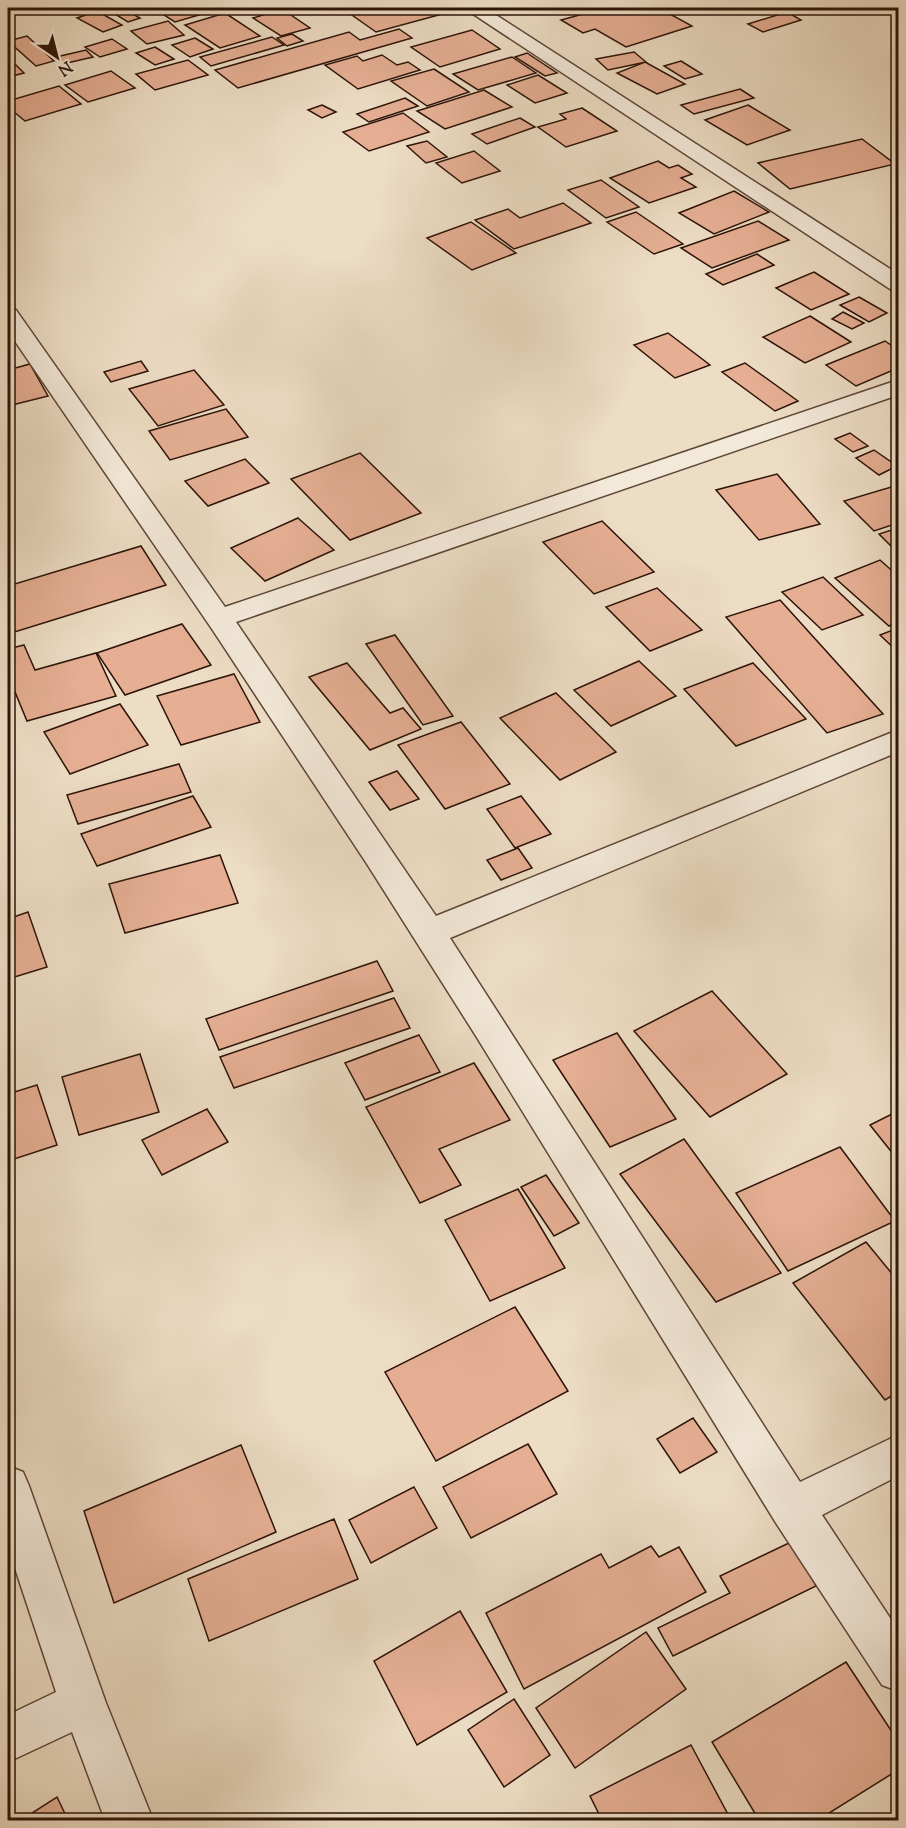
<svg xmlns="http://www.w3.org/2000/svg" width="906" height="1828" font-family="'Sorts Mill Goudy',serif">
	<style>
		.building { fill: #e6af94; stroke: #2d1408; stroke-width: 1.5 }
		.lines { fill: none; stroke-linecap: round; stroke-linejoin: round }
		.minor-casing { stroke: #5d4637; stroke-width: 3 }
		.minor { fill: #f3e9d9; fill-rule: evenodd }
	</style>
	<rect width="100%" height="100%" fill="#edddc5"/>
	<filter id="stains"><feTurbulence type="fractalNoise" baseFrequency=".00333" numOctaves="4"/><feColorMatrix values="0 0 0 0 .2 0 0 0 0 .09 0 0 0 0 .02 0 0 0 .5 -.17"/></filter>
	<radialGradient id="worn" r=".72"><stop offset=".6" stop-color="#630" stop-opacity="0"/><stop offset="1" stop-color="#630" stop-opacity=".3"/></radialGradient>
	<g class="building">
		<polygon points="63,8 93,8 69,13"/>
		<polygon points="122,8 140,18 128,22 110,11"/>
		<polygon points="153,8 212,8 216,10 175,22"/>
		<polygon points="342,8 437,8 446,13 376,32"/>
		<polygon points="605,8 659,8 692,26 626,47 595,29 583,33 561,20"/>
		<polygon points="282,9 310,28 281,36 253,18"/>
		<polygon points="97,11 122,25 103,32 77,18"/>
		<polygon points="787,12 801,20 763,32 748,24"/>
		<polygon points="225,13 260,36 220,48 185,25"/>
		<polygon points="168,21 184,35 147,44 131,31"/>
		<polygon points="399,29 412,38 238,88 215,70 349,32 360,40"/>
		<polygon points="472,30 500,49 440,67 411,47"/>
		<polygon points="292,34 303,41 287,46 277,38"/>
		<polygon points="27,36 54,61 36,66 8,41"/>
		<polygon points="272,37 284,45 211,66 200,57"/>
		<polygon points="195,38 213,49 190,57 172,45"/>
		<polygon points="112,39 127,49 100,57 85,47"/>
		<polygon points="155,47 174,59 155,65 136,53"/>
		<polygon points="86,50 93,57 63,64 56,57"/>
		<polygon points="634,52 646,62 608,70 596,59"/>
		<polygon points="527,53 557,73 545,76 515,57"/>
		<polygon points="382,55 397,65 408,62 420,70 358,89 325,65 357,56 363,61"/>
		<polygon points="8,57 24,73 8,77"/>
		<polygon points="512,57 536,73 478,90 453,74"/>
		<polygon points="188,60 208,75 155,90 136,74"/>
		<polygon points="681,61 702,74 685,79 664,66"/>
		<polygon points="645,62 685,84 657,94 617,73"/>
		<polygon points="434,69 469,92 427,106 391,81"/>
		<polygon points="111,71 135,88 88,102 65,85"/>
		<polygon points="538,75 567,93 535,103 507,85"/>
		<polygon points="59,86 81,104 25,121 8,107 8,101"/>
		<polygon points="740,89 754,98 694,114 681,105"/>
		<polygon points="484,90 512,107 445,129 417,111"/>
		<polygon points="405,98 418,106 369,122 357,114"/>
		<polygon points="322,105 336,112 322,118 308,110"/>
		<polygon points="748,105 790,130 747,145 705,120"/>
		<polygon points="582,108 617,131 566,147 538,127 566,119 560,114"/>
		<polygon points="403,113 429,132 369,151 343,132"/>
		<polygon points="520,118 535,127 487,144 472,134"/>
		<polygon points="862,139 895,164 790,189 758,163"/>
		<polygon points="427,141 447,157 426,163 407,146"/>
		<polygon points="474,151 500,171 462,183 436,163"/>
		<polygon points="658,161 669,168 678,165 692,174 681,178 696,187 649,203 610,178"/>
		<polygon points="601,180 639,207 606,218 568,190"/>
		<polygon points="734,191 769,212 714,234 679,213"/>
		<polygon points="563,203 591,223 514,249 475,220 508,209 520,218"/>
		<polygon points="636,212 683,244 654,254 607,222"/>
		<polygon points="758,221 789,240 712,268 681,248"/>
		<polygon points="471,222 516,253 472,270 427,238"/>
		<polygon points="757,254 774,265 723,285 706,274"/>
		<polygon points="814,272 849,294 811,310 776,288"/>
		<polygon points="859,297 887,313 869,322 840,305"/>
		<polygon points="843,312 864,323 852,329 832,319"/>
		<polygon points="810,316 851,342 805,363 763,337"/>
		<polygon points="668,333 710,365 675,378 634,345"/>
		<polygon points="885,341 898,350 898,368 856,386 826,365"/>
		<polygon points="141,361 148,371 111,382 104,372"/>
		<polygon points="745,363 798,401 775,411 722,372"/>
		<polygon points="30,364 48,396 8,406 8,370"/>
		<polygon points="194,370 224,405 158,426 129,389"/>
		<polygon points="226,409 248,437 170,460 149,431"/>
		<polygon points="850,433 868,446 853,452 835,439"/>
		<polygon points="874,450 897,466 879,475 856,458"/>
		<polygon points="360,453 421,513 350,540 291,479"/>
		<polygon points="245,459 269,483 208,506 185,481"/>
		<polygon points="777,474 820,524 759,540 716,490"/>
		<polygon points="898,485 898,523 874,531 844,501"/>
		<polygon points="298,518 334,550 265,581 231,548"/>
		<polygon points="602,521 654,572 594,594 543,542"/>
		<polygon points="898,528 898,553 879,534"/>
		<polygon points="141,546 166,585 8,634 8,586"/>
		<polygon points="880,560 898,576 898,622 889,626 835,578"/>
		<polygon points="823,577 863,615 822,630 782,592"/>
		<polygon points="657,588 702,630 650,651 606,607"/>
		<polygon points="780,600 883,714 827,733 726,617"/>
		<polygon points="182,624 211,665 125,695 97,653"/>
		<polygon points="898,628 898,652 880,635"/>
		<polygon points="395,635 453,716 423,725 366,644"/>
		<polygon points="24,645 35,670 96,653 116,696 27,721 8,675 8,649"/>
		<polygon points="639,661 676,696 611,726 574,690"/>
		<polygon points="347,663 390,713 403,708 421,729 370,750 309,677"/>
		<polygon points="753,663 806,719 736,746 684,689"/>
		<polygon points="234,674 260,722 181,745 157,696"/>
		<polygon points="556,693 616,752 560,780 500,718"/>
		<polygon points="120,704 148,745 70,774 44,732"/>
		<polygon points="461,722 510,784 445,809 398,745"/>
		<polygon points="179,764 191,792 78,824 67,795"/>
		<polygon points="397,771 419,799 390,810 369,782"/>
		<polygon points="193,796 211,827 97,866 81,834"/>
		<polygon points="521,796 551,834 515,848 487,809"/>
		<polygon points="518,848 532,868 501,880 487,860"/>
		<polygon points="220,855 238,903 125,933 109,884"/>
		<polygon points="28,912 47,967 8,979 8,919"/>
		<polygon points="377,961 393,991 219,1050 206,1019"/>
		<polygon points="712,991 787,1074 710,1117 634,1031"/>
		<polygon points="394,998 410,1028 234,1088 220,1057"/>
		<polygon points="617,1033 676,1119 610,1147 553,1060"/>
		<polygon points="419,1035 440,1072 365,1100 345,1063"/>
		<polygon points="140,1054 159,1112 79,1135 62,1077"/>
		<polygon points="474,1063 510,1120 439,1149 461,1185 420,1203 366,1107"/>
		<polygon points="37,1085 57,1145 8,1161 8,1094"/>
		<polygon points="207,1109 228,1142 162,1175 142,1140"/>
		<polygon points="898,1111 898,1160 870,1125"/>
		<polygon points="684,1139 781,1273 716,1302 620,1174"/>
		<polygon points="840,1147 895,1221 788,1271 736,1193"/>
		<polygon points="546,1175 579,1223 554,1236 521,1187"/>
		<polygon points="518,1189 565,1268 490,1301 445,1220"/>
		<polygon points="866,1242 898,1281 898,1392 885,1400 793,1283"/>
		<polygon points="515,1307 568,1391 436,1461 385,1372"/>
		<polygon points="693,1418 717,1452 680,1473 657,1439"/>
		<polygon points="528,1444 557,1494 471,1538 443,1487"/>
		<polygon points="241,1445 276,1532 114,1603 84,1511"/>
		<polygon points="414,1487 437,1528 371,1563 349,1520"/>
		<polygon points="334,1519 358,1579 209,1641 188,1579"/>
		<polygon points="791,1542 816,1586 673,1656 658,1628 730,1593 720,1576"/>
		<polygon points="651,1546 659,1557 679,1547 706,1592 524,1689 486,1613 601,1554 609,1568"/>
		<polygon points="460,1611 507,1692 417,1745 374,1661"/>
		<polygon points="646,1632 686,1689 575,1768 536,1708"/>
		<polygon points="846,1662 898,1741 898,1770 818,1820 759,1820 712,1742"/>
		<polygon points="514,1699 550,1755 504,1787 468,1730"/>
		<polygon points="691,1745 731,1820 602,1820 590,1796"/>
		<polygon points="57,1797 68,1820 21,1820"/>
	</g>
	<g class="lines">
		<g class="minor-casing">
			<g id="minor">
				<polygon points="8,8 22,8 20,12 8,15"/>
				<polygon points="464,8 485,8 898,274 898,291 890,289"/>
				<polygon points="8,308 16,310 225,607 898,380 898,395 236,622 436,916 898,730 898,752 450,938 800,1482 898,1435 898,1476 822,1515 898,1630 898,1691 882,1685 776,1523 476,1036 367,864 212,629 8,331"/>
				<polygon points="8,1466 23,1472 29,1486 106,1703 153,1820 105,1820 72,1732 8,1762 8,1715 56,1692 8,1547"/>
			</g>
		</g>
		<use href="#minor" class="minor"/>
	</g>
	<rect width="906" height="1828" fill="none" stroke="#edddc5" stroke-width="30"/>
	<rect x="9" y="9" width="888" height="1810" fill="none" stroke="#2d1408" stroke-width="3"/>
	<rect x="15" y="15" width="876" height="1798" fill="none" stroke="#2d1408" stroke-width="1.5"/>
	<g transform="translate(57 57) rotate(145)" stroke="#f3e9d9" stroke-width="4.5" paint-order="stroke">
	<path d="M0-4.5L10 22L0 15L-10 22Z" fill="#2d1408"/>
	<text y="-9" font-size="16" font-weight="bold" text-anchor="middle" fill="#2d1408">N</text>
	</g>
	<rect width="100%" height="100%" filter="url(#stains)"/>
	<rect width="100%" height="100%" fill="url(#worn)"/>
</svg>
